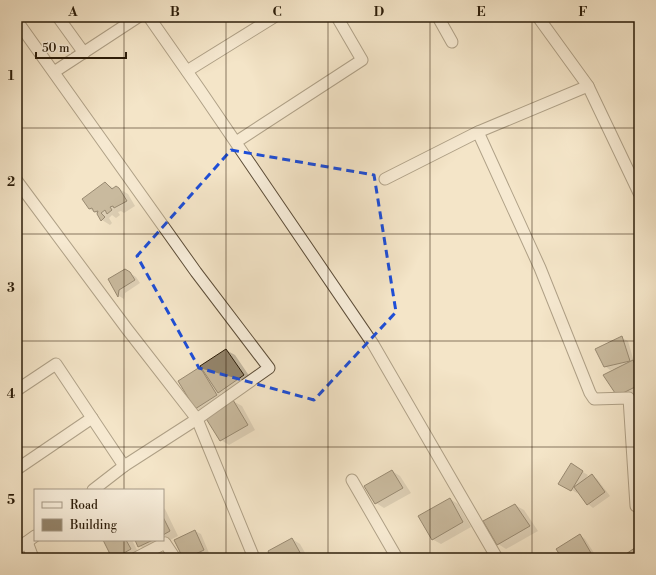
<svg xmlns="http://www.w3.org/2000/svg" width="656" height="575" font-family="'Libre Bodoni',serif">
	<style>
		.shadow { fill: #0003 }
		.building { fill: #94856c; stroke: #2b1c09 }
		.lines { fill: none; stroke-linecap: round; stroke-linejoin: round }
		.minor-casing { stroke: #5d4e39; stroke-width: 13 }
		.minor { stroke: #f8eedb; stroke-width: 11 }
		.marked { fill: none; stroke: #1d4ed8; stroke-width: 3; stroke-dasharray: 8 5; stroke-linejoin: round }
		.grid { fill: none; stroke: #2b1c09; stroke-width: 1; stroke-opacity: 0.55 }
		.neatline { fill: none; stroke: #2b1c09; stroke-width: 1.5 }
		.grid-label { font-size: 13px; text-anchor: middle; font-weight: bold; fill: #2b1c09 }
	</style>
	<rect width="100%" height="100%" fill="#f4e5c8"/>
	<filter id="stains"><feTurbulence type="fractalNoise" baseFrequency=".005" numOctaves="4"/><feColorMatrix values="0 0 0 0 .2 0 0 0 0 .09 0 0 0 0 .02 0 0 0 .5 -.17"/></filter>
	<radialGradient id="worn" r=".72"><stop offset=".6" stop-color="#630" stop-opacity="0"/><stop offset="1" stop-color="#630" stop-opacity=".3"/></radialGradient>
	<g class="shadow">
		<polygon points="101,17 111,17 109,18 111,22"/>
		<polygon points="105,183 114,188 116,187 128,194 135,206 124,213 121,211 118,212 120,215 116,218 112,215 109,218 112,223 110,225 102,220 98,214 89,209"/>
		<polygon points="125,270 136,277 140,283 125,293 124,299 119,296 109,280"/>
		<polygon points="622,338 628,341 634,362 639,365 639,394 626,400 617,395 618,368 610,370 605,366"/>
		<polygon points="226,350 235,355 252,380 227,397 221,393 225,400 204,413 196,408 200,368 205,372"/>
		<polygon points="233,401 242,406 255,430 229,445 221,440"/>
		<polygon points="571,465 588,475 584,481 592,475 597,479 610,496 593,508 588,504 578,491 577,493 560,483"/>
		<polygon points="392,471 400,476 411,493 384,508 376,503"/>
		<polygon points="450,499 458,504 471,527 441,544 432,539"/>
		<polygon points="515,505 524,510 538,531 506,549 498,544"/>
		<polygon points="163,508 165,509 178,536 148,551 139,546 136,540 163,540"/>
		<polygon points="195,531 201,534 209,553 201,557 203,558 184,558"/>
		<polygon points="580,535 585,539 596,556 594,558 563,558"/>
		<polygon points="292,539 300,544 308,558 273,558"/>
		<polygon points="104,540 132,540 139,554 132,558 114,558"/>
		<polygon points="550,554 556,558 543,558"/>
	</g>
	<g class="building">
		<polygon points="105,182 112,189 116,186 119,188 127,201 114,208 113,206 110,207 112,210 107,214 105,210 101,213 105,217 101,221 97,214 98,211 94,212 92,208 89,209 82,199"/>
		<polygon points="125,269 130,272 135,280 119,290 118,297 108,279"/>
		<polygon points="622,336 630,361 604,367 595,349"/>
		<polygon points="226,349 244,375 218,393 200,366"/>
		<polygon points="633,360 639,374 639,385 617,396 603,375"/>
		<polygon points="200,367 217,395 195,409 178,381"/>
		<polygon points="233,400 248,425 220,441 205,417"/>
		<polygon points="571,463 583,471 571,491 558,484"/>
		<polygon points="392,470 403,488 375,504 364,486"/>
		<polygon points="592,474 605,492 587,505 574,487"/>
		<polygon points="450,498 463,522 432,540 418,516"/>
		<polygon points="515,504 530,526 497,545 483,521"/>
		<polygon points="163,517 170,531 163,535"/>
		<polygon points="195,530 204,550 187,558 183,558 174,540"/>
		<polygon points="580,534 591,553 583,558 562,558 556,549"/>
		<polygon points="292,538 303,558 271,558 268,551"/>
		<polygon points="103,540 126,540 131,549 115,558 112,558"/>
		<polygon points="135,540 153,540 138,547"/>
		<polygon points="639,545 639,558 624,558 623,556"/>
		<polygon points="157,552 159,556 162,554 164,558 146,558"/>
	</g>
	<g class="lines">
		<g class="minor-casing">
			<g id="minor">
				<polyline points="58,17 84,53"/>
				<polyline points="149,17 200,90 373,344 497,558"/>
				<polyline points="438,17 452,42"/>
				<polyline points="538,17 588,86 639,193"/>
				<polyline points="17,21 196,272 269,368 197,419 124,466 56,364 17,390"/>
				<polyline points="187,71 274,17"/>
				<polyline points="54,72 138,17"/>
				<polyline points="478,132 588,86"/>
				<polyline points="236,142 362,60 337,17"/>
				<polyline points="385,179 478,132 540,268 590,393 594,399 629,398 636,506 639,506"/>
				<polyline points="17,181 127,329 197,419 254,558"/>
				<polyline points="17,469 92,418"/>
				<polyline points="352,480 397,558"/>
				<polyline points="93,490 124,466"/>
				<polyline points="27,542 33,558"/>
				<polyline points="17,549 35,536"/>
				<polyline points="136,558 165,543 175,558"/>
			</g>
		</g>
		<use href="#minor" class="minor"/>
	</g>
	<path d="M0 0H656V575H0ZM231 150 374 175 396 312 314 400 199 368 137 256Z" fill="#f4e5c8" fill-opacity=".55" fill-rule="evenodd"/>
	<path class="marked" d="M231 150 374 175 396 312 314 400 199 368 137 256Z"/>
	<path class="grid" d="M124 17V490M226 17V558M328 17V558M430 17V558M532 17V558M17 128H639M17 234H639M17 341H639M17 447H639M124 540V558"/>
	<rect width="656" height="575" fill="none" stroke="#f4e5c8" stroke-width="44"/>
	<rect x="34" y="489" width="130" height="52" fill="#f8eedb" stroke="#a69a87"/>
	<rect x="42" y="502" width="20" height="6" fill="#f8eedb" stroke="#a69a87"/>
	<text x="70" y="509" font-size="12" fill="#2b1c09">Road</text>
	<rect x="42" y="519" width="20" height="12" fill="#94856c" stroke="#a69a87"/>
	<text x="70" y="529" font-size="12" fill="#2b1c09">Building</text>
	<path d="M36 52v6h90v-6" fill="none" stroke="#2b1c09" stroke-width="2"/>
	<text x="42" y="52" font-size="12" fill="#2b1c09" stroke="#f8eedb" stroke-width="3" paint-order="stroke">50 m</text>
	<rect x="22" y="22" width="612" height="531" class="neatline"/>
	<g class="grid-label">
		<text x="73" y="16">A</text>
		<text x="175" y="16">B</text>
		<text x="277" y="16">C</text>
		<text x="379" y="16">D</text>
		<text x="481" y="16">E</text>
		<text x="583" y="16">F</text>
		<text x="11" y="80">1</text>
		<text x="11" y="186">2</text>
		<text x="11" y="292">3</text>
		<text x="11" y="398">4</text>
		<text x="11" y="504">5</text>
	</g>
	<rect width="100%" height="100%" filter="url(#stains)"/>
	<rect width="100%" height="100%" fill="url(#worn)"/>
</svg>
